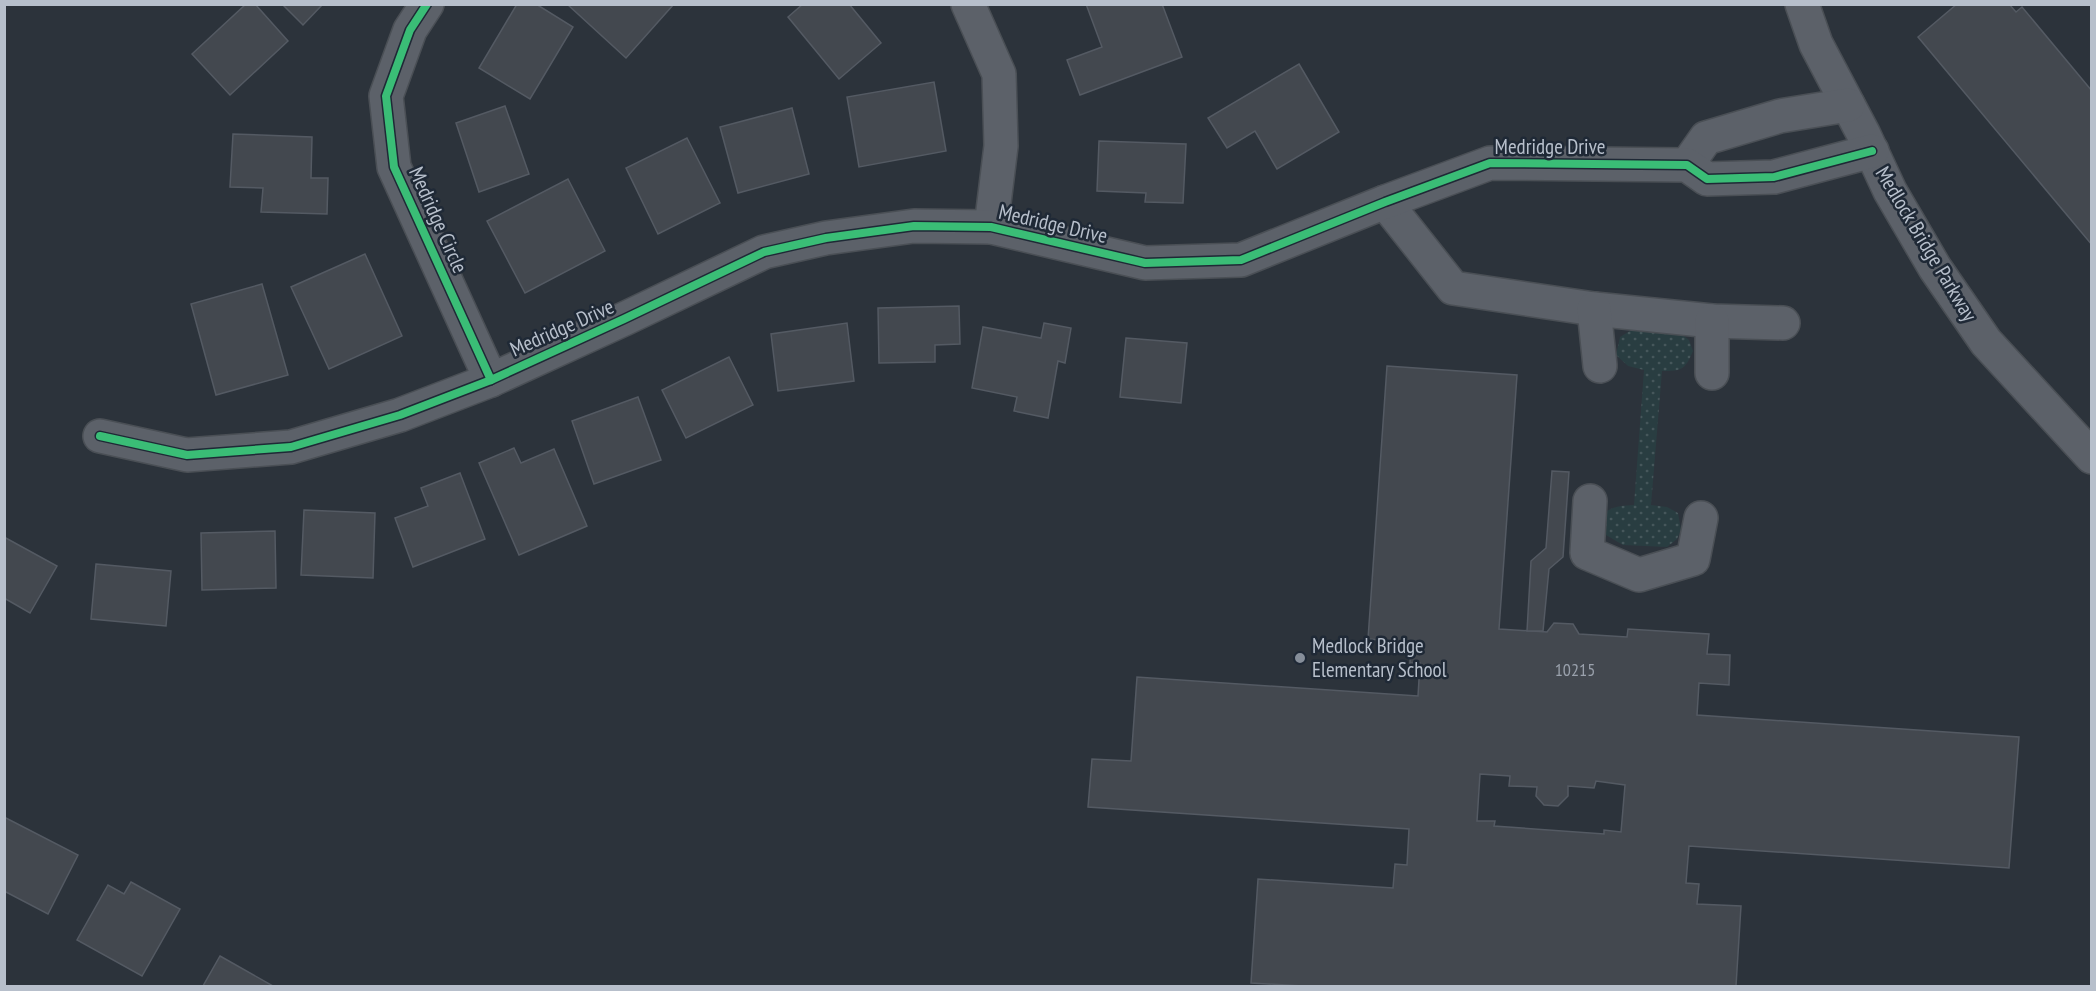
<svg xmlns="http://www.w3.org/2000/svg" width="2096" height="991" font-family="'PT Sans Narrow',sans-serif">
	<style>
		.grass { fill: url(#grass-dots) }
		.building { fill: #43484f; stroke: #545a63; stroke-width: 1.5; fill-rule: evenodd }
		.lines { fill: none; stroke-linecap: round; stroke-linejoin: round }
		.minor-casing { stroke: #4a4f55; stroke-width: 36 }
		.minor { stroke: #5c6169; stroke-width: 33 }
		.cycleway-casing { stroke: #1f2936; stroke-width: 11 }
		.cycleway { stroke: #3abd76; stroke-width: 8 }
		.poi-dot { fill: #868e99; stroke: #1f2936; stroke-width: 2 }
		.labels { text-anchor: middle; stroke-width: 5; stroke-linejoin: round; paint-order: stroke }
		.number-label { font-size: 18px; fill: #9aa1ac }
		.street-label { font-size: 21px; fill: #b7bfcb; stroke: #1f2936 }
		.poi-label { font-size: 21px; fill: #b7bfcb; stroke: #1f2936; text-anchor: start }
	</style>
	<defs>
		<pattern id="grass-dots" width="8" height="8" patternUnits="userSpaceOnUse" patternTransform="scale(1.5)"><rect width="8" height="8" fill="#293d41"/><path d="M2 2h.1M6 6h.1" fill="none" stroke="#46575b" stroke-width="1.8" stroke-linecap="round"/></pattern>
	</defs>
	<rect width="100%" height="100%" fill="#2c333b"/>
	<path class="grass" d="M1633 329 1680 333 1689 340 1693 351C1685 370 1682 371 1662 371L1651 505 1667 507 1678 513 1681 530 1677 539 1667 547 1623 545 1606 535C1596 508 1613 506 1634 505L1644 370 1628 366 1616 355 1620 337Z"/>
	<g class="building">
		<polygon points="246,4 255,4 288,41 230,95 192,54"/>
		<polygon points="282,4 323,4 303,25"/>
		<polygon points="517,4 536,4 573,27 530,99 479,68"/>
		<polygon points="567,4 674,4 626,58"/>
		<polygon points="803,4 849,4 881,43 839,79 788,17"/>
		<polygon points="1086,4 1162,4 1182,57 1080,95 1067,60 1102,47"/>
		<polygon points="1957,4 2009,4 2016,12 2022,7 2092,91 2092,245 1918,37"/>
		<polygon points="1299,64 1339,132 1277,169 1255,131 1227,148 1208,118"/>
		<polygon points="934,82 946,151 859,167 847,97"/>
		<polygon points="505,106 529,174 479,192 456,123"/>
		<polygon points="792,108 809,174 738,193 720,127"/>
		<polygon points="233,134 312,137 311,178 328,178 327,214 261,212 263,188 230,187"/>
		<polygon points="687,138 720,203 658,234 626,168"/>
		<polygon points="1099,141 1186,144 1183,203 1145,202 1146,193 1097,191"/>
		<polygon points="568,179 605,251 525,293 487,221"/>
		<polygon points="365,254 402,336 329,369 291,287"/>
		<polygon points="262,284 288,375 216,395 191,304"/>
		<polygon points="959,306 960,344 935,345 935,362 879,363 878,308"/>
		<polygon points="847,323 854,381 778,391 771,334"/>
		<polygon points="1044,323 1071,328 1065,363 1058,361 1048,418 1014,411 1017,397 972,388 983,327 1041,338"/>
		<polygon points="1126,338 1187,343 1181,403 1120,397"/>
		<polygon points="729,357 753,405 686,438 662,390"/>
		<path d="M1387 366 1517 375 1499 629 1547 632 1554 623 1573 624 1579 634 1627 637 1628 629 1709 634 1707 654 1730 655 1729 685 1699 683 1697 715 2019 737 2009 868 1689 846 1686 883 1699 884 1697 904 1741 906 1736 986H1303L1251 983 1258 879 1393 888 1395 864 1407 865 1409 829 1088 807 1092 759 1131 761 1137 677 1418 696 1420 663H1410L1411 642 1368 639ZM1480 774 1510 776 1509 786 1537 787 1536 796 1544 805 1558 806 1568 796V786L1594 788 1596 781 1625 785 1621 832 1604 830V834L1494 826 1495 821H1477Z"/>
		<polygon points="638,397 661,460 594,484 572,421"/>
		<polygon points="514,448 521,463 554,449 587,526 519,555 479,463"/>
		<polygon points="1552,471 1569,472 1563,557 1549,569 1543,631 1527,631 1531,561 1546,548"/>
		<polygon points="460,473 485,539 413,567 395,518 428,506 421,488"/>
		<polygon points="304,510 375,513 373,578 301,575"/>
		<polygon points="275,531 276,588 202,590 201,533"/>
		<polygon points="4,537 57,566 30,613 4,598"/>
		<polygon points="96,564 171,571 166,626 91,619"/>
		<polygon points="4,817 78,855 48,914 4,891"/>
		<polygon points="131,882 180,909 142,976 77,940 108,885 124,894"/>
		<polygon points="220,956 273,986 203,986"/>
	</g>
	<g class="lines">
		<g class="minor-casing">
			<g id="minor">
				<polyline points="427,4 410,30 386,96 394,167 491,380"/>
				<polyline points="968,4 999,74 1001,146 991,227"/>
				<polyline points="1802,4 1816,44 1864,135 1890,191 1935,268 1986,342 2092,457"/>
				<polyline points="1687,165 1706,138 1780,116 1848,105"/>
				<polyline points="1385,202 1453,288 1594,309 1712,321 1783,323"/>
				<polyline points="1594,309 1600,366"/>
				<polyline points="1712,373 1712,321"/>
				<polyline points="100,436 187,455 291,447 400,415 491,380 624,319 764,252 826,238 914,226 991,227 1145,263 1241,260 1385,202 1490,163 1687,165 1707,179 1774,177 1872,151"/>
				<polyline points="1590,501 1587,553 1639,575 1693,559 1701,518"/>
			</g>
		</g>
		<use href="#minor" class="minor"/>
		<g class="cycleway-casing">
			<g id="cycleway">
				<polyline points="427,4 410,30 386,96 394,167 491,380"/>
				<polyline points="100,436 187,455 291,447 400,415 491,380 624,319 764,252 826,238 914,226 991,227 1145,263 1241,260 1385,202 1490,163 1687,165 1707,179 1774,177 1872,151"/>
			</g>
		</g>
		<use href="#cycleway" class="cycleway"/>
	</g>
	<circle class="poi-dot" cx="1300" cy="658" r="6"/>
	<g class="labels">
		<g class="number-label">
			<text x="1575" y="676">10215</text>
		</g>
		<g class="street-label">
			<text x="1550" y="154">Medridge Drive</text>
			<text transform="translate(438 220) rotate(66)" y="7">Medridge Circle</text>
			<text transform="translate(1053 224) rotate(13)" y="7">Medridge Drive</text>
			<text transform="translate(1926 244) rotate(59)" y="7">Medlock Bridge Parkway</text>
			<text transform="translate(562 328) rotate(-24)" y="7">Medridge Drive</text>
		</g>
		<g class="poi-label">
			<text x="1312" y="653">Medlock Bridge<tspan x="1312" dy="24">Elementary School</tspan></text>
		</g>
	</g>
	<rect width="2096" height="991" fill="none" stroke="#b7bfcb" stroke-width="12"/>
</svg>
